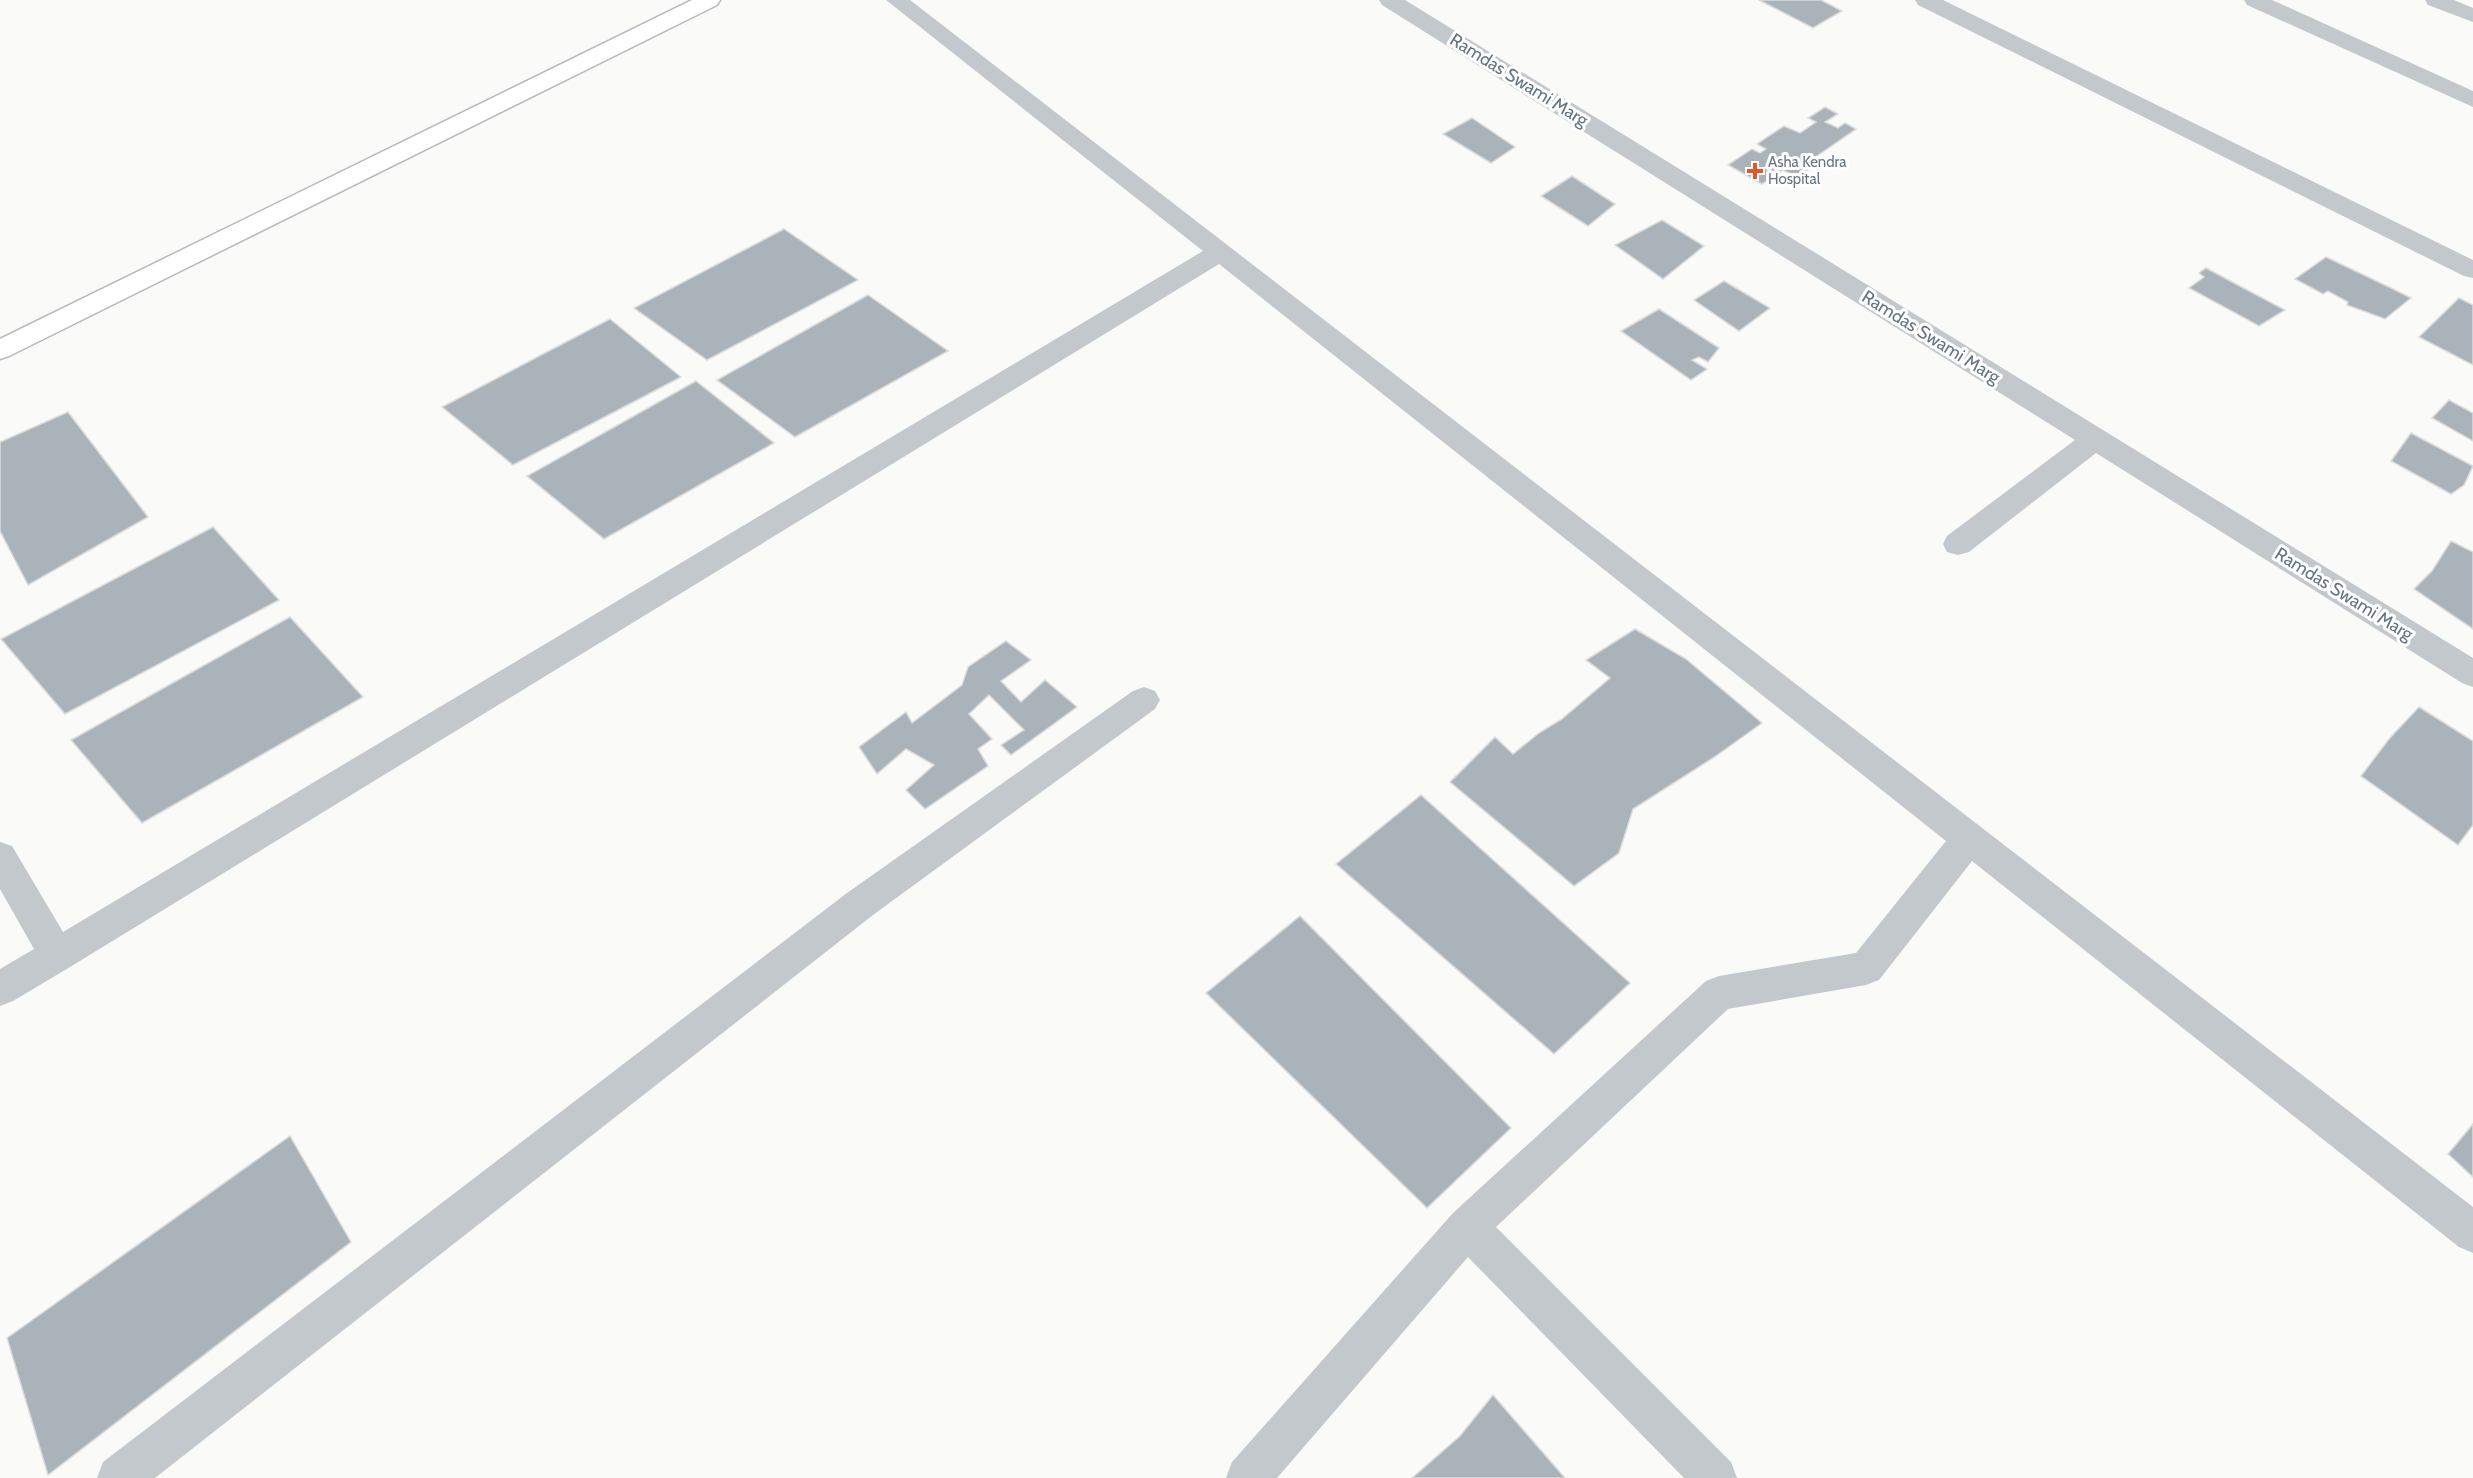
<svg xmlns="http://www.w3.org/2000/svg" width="2473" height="1478" font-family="Cabin,sans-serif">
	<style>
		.building { fill: #aab3b9; stroke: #dcdcda; stroke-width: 1.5 }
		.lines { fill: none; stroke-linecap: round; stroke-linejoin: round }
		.major-casing { stroke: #b5babe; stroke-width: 3 }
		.minor { fill: #c3c8cc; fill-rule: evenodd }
		.major { fill: #fff; fill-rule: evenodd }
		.poi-dot { fill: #e4572e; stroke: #fff; stroke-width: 2 }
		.labels { text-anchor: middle; stroke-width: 6; stroke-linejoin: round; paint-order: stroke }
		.far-poi-label { font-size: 15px; fill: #657683; stroke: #fff; text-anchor: start }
		.street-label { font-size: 18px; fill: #657683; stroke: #fff }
	</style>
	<rect width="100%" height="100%" fill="#fafaf8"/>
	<g class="building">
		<polygon points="1759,0 1821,0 1842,11 1813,28"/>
		<polygon points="1825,107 1838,114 1825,122 1838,128 1845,123 1856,129 1801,167 1808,170 1797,177 1783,170 1762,184 1728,165 1752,149 1760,153 1766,149 1757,144 1784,126 1800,133 1816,122 1808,118"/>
		<polygon points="1472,118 1515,147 1491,163 1443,134"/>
		<polygon points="1572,176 1615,204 1588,226 1541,196"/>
		<polygon points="1662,220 1704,246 1663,279 1615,245"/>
		<polygon points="784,229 858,280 707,360 634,308"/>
		<polygon points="2326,257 2391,288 2411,298 2385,319 2347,305 2348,302 2328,291 2323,294 2295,279"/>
		<polygon points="2206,268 2236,284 2285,310 2259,326 2189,288 2204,277 2199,273"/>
		<polygon points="1724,281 1770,308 1739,331 1694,300"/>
		<polygon points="868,295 948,351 795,437 717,380"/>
		<polygon points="2459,298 2473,305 2473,365 2419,337"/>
		<polygon points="1659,309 1719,348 1708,362 1699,357 1692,360 1707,369 1691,380 1621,331"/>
		<polygon points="610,319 681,377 513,465 442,407"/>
		<polygon points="696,381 774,443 604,539 527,476"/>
		<polygon points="2449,400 2473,413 2473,441 2432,418"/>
		<polygon points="68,412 148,517 28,585 0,531 0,442"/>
		<polygon points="2411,433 2473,466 2464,485 2451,494 2391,461"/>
		<polygon points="213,527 279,600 65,714 1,639"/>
		<polygon points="2451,541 2473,552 2473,629 2414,589 2432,571"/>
		<polygon points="290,617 363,697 142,823 71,740"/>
		<polygon points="1635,629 1686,659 1762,723 1716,756 1633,809 1619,853 1574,886 1450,782 1495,737 1513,754 1539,733 1562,719 1610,678 1586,660"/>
		<polygon points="1006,641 1031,660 1001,681 1021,702 1045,680 1077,707 1011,755 1001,745 1024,730 989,695 969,714 992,739 978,749 988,766 925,809 906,790 934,765 906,749 877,774 859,747 906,712 912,723 962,685 968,667"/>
		<polygon points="2419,707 2473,741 2473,825 2458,845 2361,776 2389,739"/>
		<polygon points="1421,795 1630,983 1554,1054 1336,864"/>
		<polygon points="1300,916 1511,1128 1427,1208 1206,993"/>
		<polygon points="2473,1124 2473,1177 2448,1154"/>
		<polygon points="290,1136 351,1242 48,1475 7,1338"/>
		<polygon points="1493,1395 1565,1478 1412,1478 1460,1436"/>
	</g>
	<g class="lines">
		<g class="major-casing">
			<polygon id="major" points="692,0 720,0 717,5 9,356 0,359 0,339"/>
		</g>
		<g class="minor">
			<polygon points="886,0 910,0 2473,1207 2473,1253 2459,1247 1972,861 1879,980 1866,985 1728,1009 1496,1227 1731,1462 1737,1478 1684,1478 1468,1257 1277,1478 1226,1478 1232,1462 1453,1213 1706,981 1719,976 1856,953 1946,841 1219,264 70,967 13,1001 0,1006 0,969 34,949 0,889 0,842 12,846 63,932 1203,251"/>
			<polygon points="1379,0 1405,0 2473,658 2473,687 2462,683 2096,453 1969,552 1958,555 1947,552 1943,544 1947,536 2075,440 1382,5"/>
			<polygon points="1915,0 1943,0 2473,260 2473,278 2464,276 1918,5"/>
			<polygon points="2244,0 2272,0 2473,91 2473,107 2247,5"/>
			<polygon points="2425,0 2454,0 2473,8 2473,22 2428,5"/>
			<polygon points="1144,687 1155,691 1160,700 1155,709 873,915 155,1478 97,1478 103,1462 847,893 1133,691"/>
		</g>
		<use href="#major" class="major"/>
	</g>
	<path class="poi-dot" d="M1752 162h6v6h6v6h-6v6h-6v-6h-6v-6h6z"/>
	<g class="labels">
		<g class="far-poi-label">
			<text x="1768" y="167">Asha Kendra<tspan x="1768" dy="17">Hospital</tspan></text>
		</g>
		<g class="street-label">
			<text transform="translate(1519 80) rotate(32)" y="6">Ramdas Swami Marg</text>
			<text transform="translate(1931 337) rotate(32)" y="6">Ramdas Swami Marg</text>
			<text transform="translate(2344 594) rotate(32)" y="6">Ramdas Swami Marg</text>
		</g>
	</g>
</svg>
